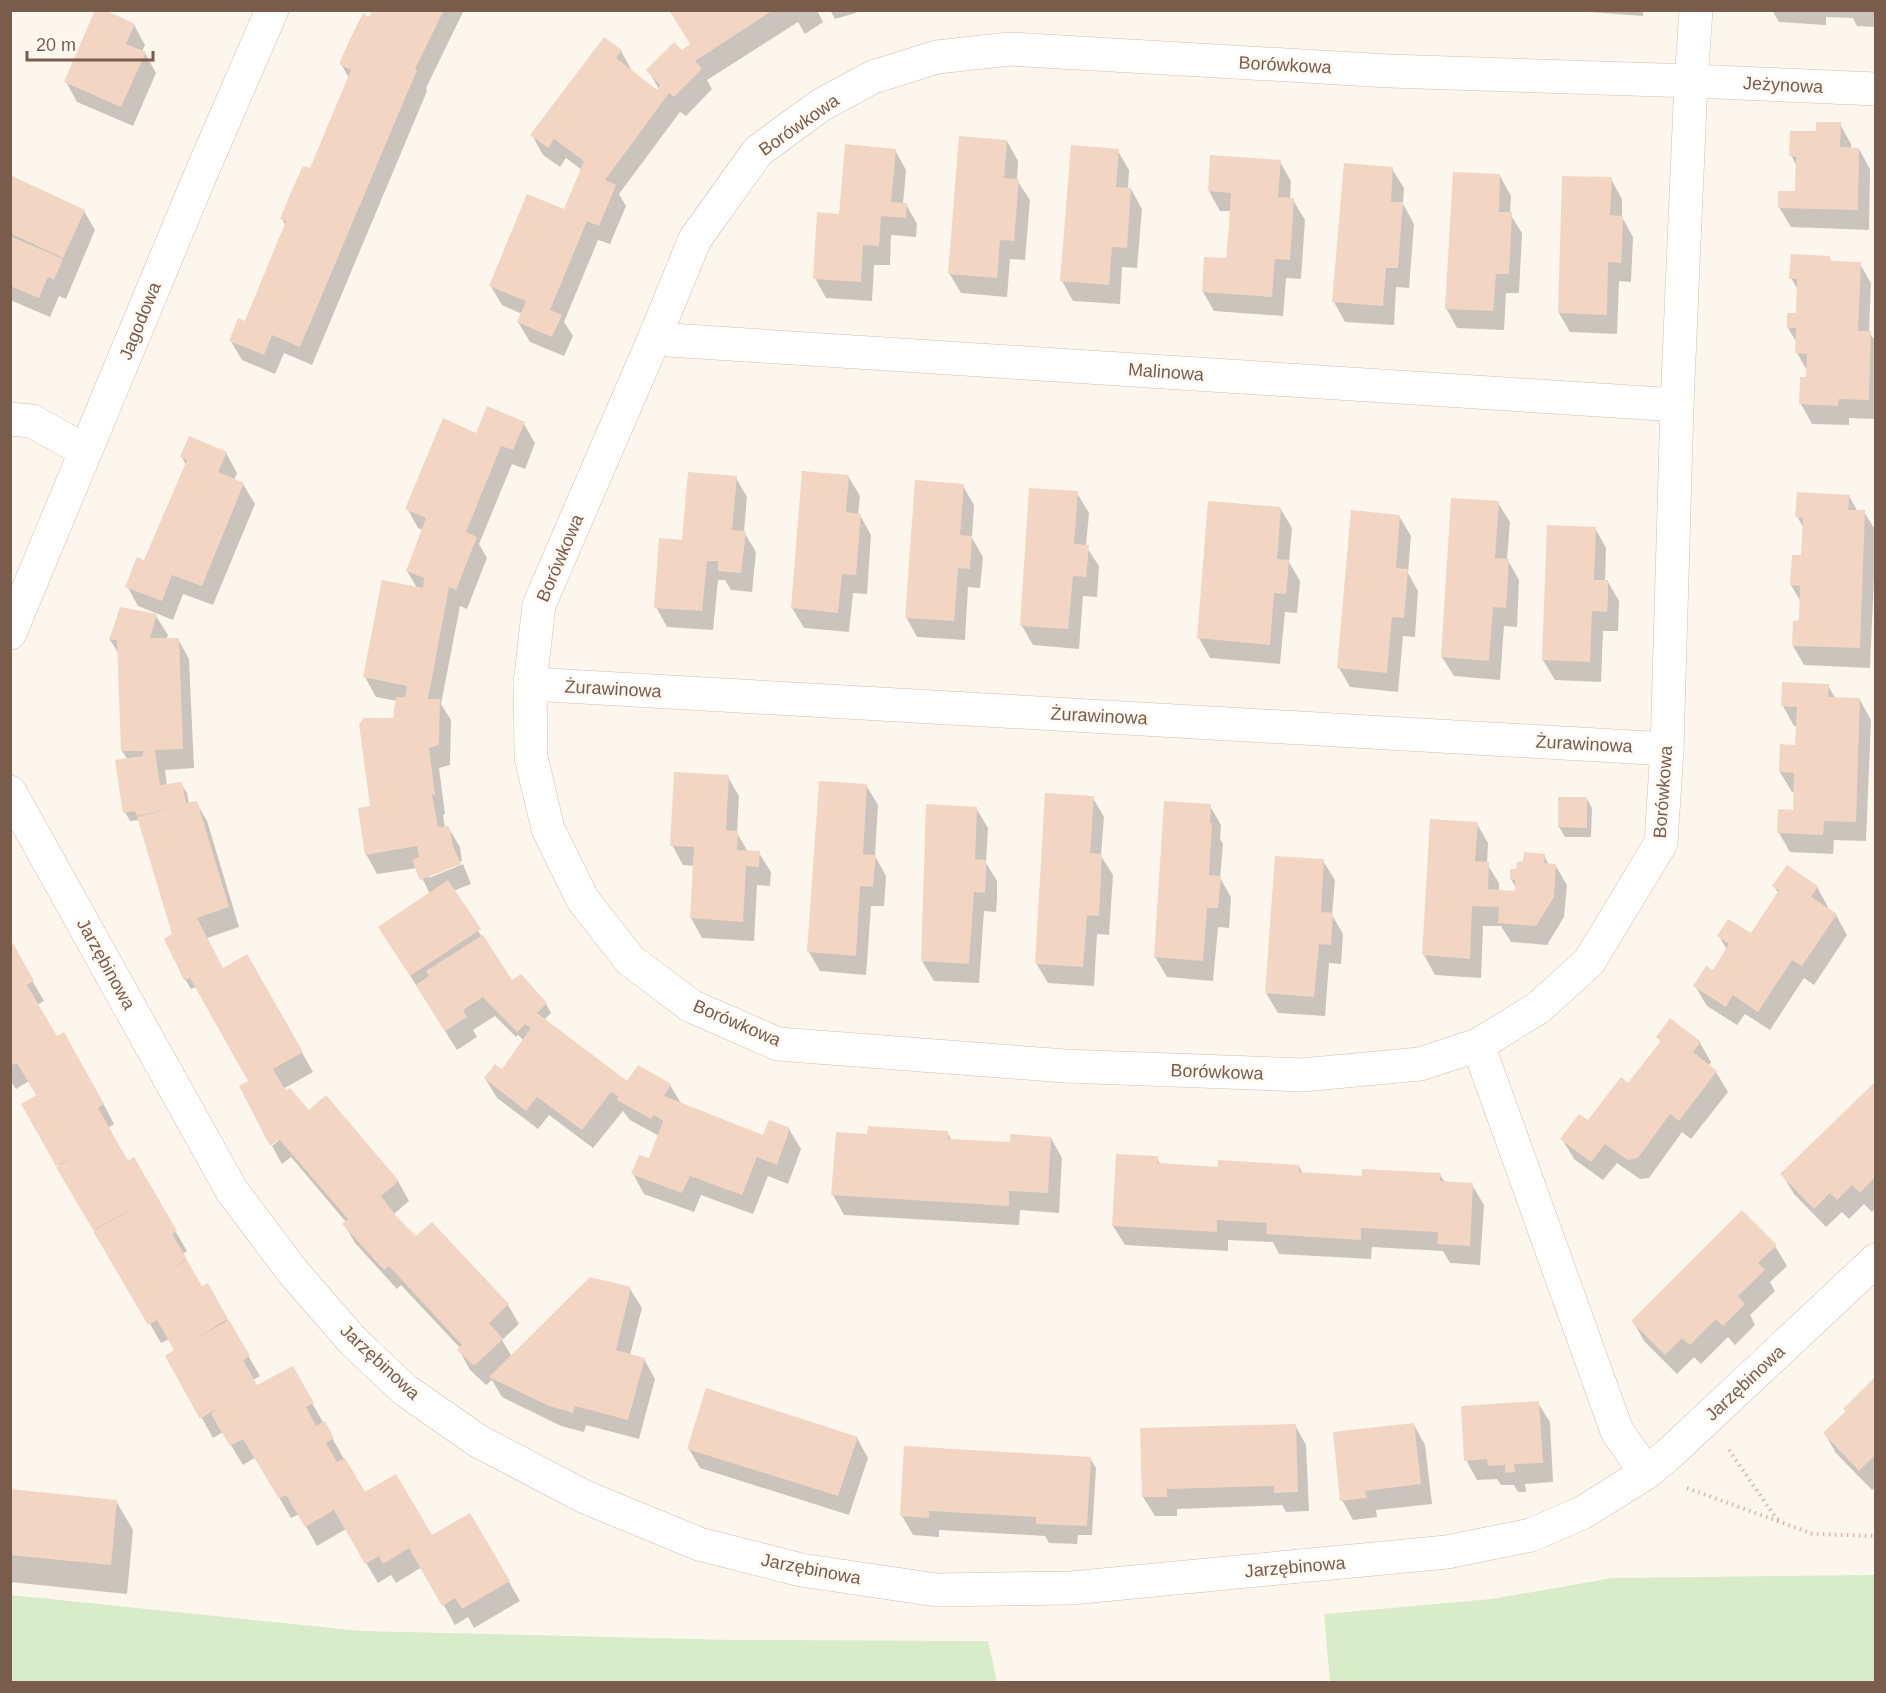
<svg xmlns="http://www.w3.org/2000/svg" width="1886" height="1693" font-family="Helvetica,sans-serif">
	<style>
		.green { fill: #d8ecc9 }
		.shadow { fill: #0003 }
		.building { fill: #f3d5c3 }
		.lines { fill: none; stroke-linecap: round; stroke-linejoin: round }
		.minor-casing { stroke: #d1beb0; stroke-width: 34 }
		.path { stroke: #d9b8a5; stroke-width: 4; stroke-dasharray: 1.5 4.5; stroke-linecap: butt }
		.minor { stroke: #fff; stroke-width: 33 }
		.labels { text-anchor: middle; stroke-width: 6; stroke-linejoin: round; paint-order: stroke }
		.street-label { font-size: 18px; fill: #7a5c4d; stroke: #fffaf3 }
	</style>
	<rect width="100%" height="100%" fill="#fdf6ec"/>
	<g class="green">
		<polygon points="1875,1575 1875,1682 1330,1682 1324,1614 1492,1599 1612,1578"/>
		<polygon points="11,1595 361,1631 733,1640 988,1641 997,1682 11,1682"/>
	</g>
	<g class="shadow">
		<polygon points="374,10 464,10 426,88 427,91 312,365 284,353 275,374 242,360 230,340 246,323 286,226 282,219 310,170 349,78 341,64"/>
		<polygon points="671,10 817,10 823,22 805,34 798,22 707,80 712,89 686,116 680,112 619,194 626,206 610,244 598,240 564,322 573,336 564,356 530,342 518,322 522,314 502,305 490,285 565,211 582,170 566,158 560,167 543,155 532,135 621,51 632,71 657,92 659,89 648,70 692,45"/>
		<polygon points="830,10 855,10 856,13 835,19"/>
		<polygon points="1562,10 1643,10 1643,16"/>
		<polygon points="1772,10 1876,10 1876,27 1857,26 1853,18 1826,17 1826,25 1779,22"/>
		<polygon points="134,25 145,45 142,52 145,53 156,73 133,126 77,102 66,82"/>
		<polygon points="1840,124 1851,144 1851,149 1859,149 1870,169 1869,230 1791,227 1779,207 1796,193 1797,167 1791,155 1818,133"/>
		<polygon points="1007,141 1018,161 1017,180 1030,200 1025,260 1010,259 1007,297 961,293 949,273"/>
		<polygon points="895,150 906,170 903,204 906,204 917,224 916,237 891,235 890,265 874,265 872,301 826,298 815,278 840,215"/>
		<polygon points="1118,151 1129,170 1128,189 1131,189 1142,209 1137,268 1122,267 1120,304 1073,301 1062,281"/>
		<polygon points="1280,162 1291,181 1290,200 1293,200 1305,220 1301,279 1286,278 1283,316 1214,311 1203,292 1227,260 1231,211 1220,211 1209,191"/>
		<polygon points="1392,169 1404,188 1403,204 1414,224 1409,288 1396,287 1394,325 1345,322 1334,302"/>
		<polygon points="1500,176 1511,196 1510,214 1522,233 1519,293 1506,293 1504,330 1457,328 1446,308"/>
		<polygon points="10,177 84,211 95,230 66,299 59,296 50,317 10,300"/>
		<polygon points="1611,179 1622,199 1622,217 1633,237 1631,282 1619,281 1617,334 1570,332 1559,313"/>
		<polygon points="1829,257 1832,263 1860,264 1871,283 1869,332 1876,342 1876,419 1849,418 1849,425 1812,424 1801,404 1808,372 1797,353 1797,343 1788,328 1797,315 1798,290 1791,278"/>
		<polygon points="524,424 535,443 525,469 512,464 479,544 487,558 467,609 460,606 441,704 451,720 450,765 439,768 445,814 443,815 445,828 448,827 460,847 462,861 429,874 429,878 463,864 471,884 453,891 511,983 546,1004 551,1013 544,1020 627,1083 670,1085 682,1105 764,1137 789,1129 801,1149 788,1184 768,1176 753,1214 701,1195 694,1212 644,1194 633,1174 650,1160 659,1136 630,1120 623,1111 593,1148 549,1115 538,1129 497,1098 485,1078 502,1071 524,1041 518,1035 516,1037 495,1016 473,1030 477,1037 457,1050 380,928 430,894 417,868 377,874 366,854 372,807 395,720 397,701 376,697 365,677 417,588 407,571 423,530 418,528 407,508 477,434"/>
		<polygon points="226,453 237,473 234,480 243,484 255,504 213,605 183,594 173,620 138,606 127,586 145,562 186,465 182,457"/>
		<polygon points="848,476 860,496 858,515 860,515 871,535 867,594 853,593 849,632 804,628 792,608"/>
		<polygon points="736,478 747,497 744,532 756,552 752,592 731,590 725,580 718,580 713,630 667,627 656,607 683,542"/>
		<polygon points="963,486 974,505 972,538 983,557 980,588 968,587 965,640 917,637 906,617"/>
		<polygon points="1077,493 1089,513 1086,546 1099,566 1097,597 1083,596 1079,649 1033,645 1022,626"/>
		<polygon points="1849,496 1858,512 1864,512 1876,531 1870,668 1804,665 1793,646 1801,622 1801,602 1791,585 1803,557 1804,529 1797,516"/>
		<polygon points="1498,503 1510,522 1507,559 1519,580 1517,627 1504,626 1500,680 1454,676 1442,657"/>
		<polygon points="1280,508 1292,528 1289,562 1300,581 1297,613 1285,612 1280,664 1210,658 1199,638"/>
		<polygon points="1399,516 1411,536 1408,573 1418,591 1415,637 1403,636 1398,692 1350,687 1339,668"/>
		<polygon points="1595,528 1606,548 1605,582 1608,582 1619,601 1618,631 1603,631 1601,682 1555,680 1543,660"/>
		<polygon points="156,616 168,635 166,640 178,639 189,659 194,768 165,770 167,786 181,784 187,793 189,804 196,802 207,821 239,927 207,938 223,970 247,956 313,1072 283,1089 309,1112 398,1181 409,1201 394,1214 416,1238 508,1305 519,1324 502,1340 512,1357 630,1289 642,1308 630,1355 644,1359 655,1379 639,1439 586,1425 584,1432 561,1426 502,1397 492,1380 486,1385 470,1370 459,1350 460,1348 401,1285 397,1289 355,1243 344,1224 346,1222 291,1157 282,1164 272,1146 285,1135 254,1088 196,987 191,989 185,979 140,820 130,821 125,812 128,760 122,751 119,654 110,640"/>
		<polygon points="1828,686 1836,699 1860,700 1871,720 1866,841 1834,840 1833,854 1790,852 1779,833 1795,812 1795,792 1792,792 1780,772 1797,746 1798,726 1794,726 1783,706"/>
		<polygon points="728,777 739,796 737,833 748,852 759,853 771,872 770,886 757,885 754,941 702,938 691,918 694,866 683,865 672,845"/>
		<polygon points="866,785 878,805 875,856 886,876 884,906 871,906 866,975 820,971 809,952"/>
		<polygon points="1093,798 1104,817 1101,856 1113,875 1109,935 1097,934 1094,986 1048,983 1036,963"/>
		<polygon points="1559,798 1587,799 1592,808 1591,837 1565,837 1559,827"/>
		<polygon points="1210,806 1221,825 1220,839 1223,844 1220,878 1231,897 1229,928 1218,927 1213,981 1167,977 1155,957"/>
		<polygon points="976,808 988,828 986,863 997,881 997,899 996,912 984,911 979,983 934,981 922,961"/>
		<polygon points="1477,824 1488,843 1487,864 1499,883 1499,891 1516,893 1516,888 1511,879 1517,870 1524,863 1544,855 1549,865 1555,865 1567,885 1564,917 1547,945 1511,942 1501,926 1483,926 1481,978 1435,975 1424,955"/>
		<polygon points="1323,861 1335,880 1332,915 1343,934 1341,964 1329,963 1325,1016 1278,1013 1266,993"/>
		<polygon points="1774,886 1817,887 1828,907 1827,909 1836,915 1847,935 1814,985 1804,978 1770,1030 1745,1014 1737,1025 1707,1006 1695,986 1713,972 1727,950 1719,936 1751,935 1779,894"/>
		<polygon points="12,946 44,1001 37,1005 56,1038 95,1088 114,1124 108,1128 127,1163 133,1159 187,1251 182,1254 193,1274 202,1288 207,1285 260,1376 253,1380 257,1387 292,1368 364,1494 432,1537 470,1515 520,1601 474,1628 468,1617 455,1625 422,1567 396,1583 391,1575 378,1583 346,1529 317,1546 299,1514 291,1518 256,1457 243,1465 223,1432 213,1438 167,1356 176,1351 169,1339 161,1343 23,1104 38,1096 29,1081 16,1089 10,1080 10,947"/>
		<polygon points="1658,1037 1700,1043 1711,1062 1708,1066 1716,1072 1728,1092 1691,1139 1682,1132 1649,1178 1640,1179 1617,1163 1603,1180 1574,1159 1562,1139 1589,1122 1629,1085 1661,1043"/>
		<polygon points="1876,1084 1876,1208 1872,1212 1864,1204 1849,1219 1842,1212 1826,1227 1794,1194 1782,1174"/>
		<polygon points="947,1132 952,1141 1011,1144 1051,1138 1062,1158 1059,1213 1020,1210 1019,1225 844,1215 833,1195 869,1136"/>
		<polygon points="1157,1158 1161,1165 1219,1168 1299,1166 1303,1174 1364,1177 1440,1174 1445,1183 1472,1185 1484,1205 1480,1265 1450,1263 1443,1251 1372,1247 1371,1259 1279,1254 1273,1242 1228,1240 1228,1251 1125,1245 1113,1226"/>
		<polygon points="1775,1246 1787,1266 1770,1282 1775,1291 1750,1315 1755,1325 1735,1345 1728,1337 1701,1364 1694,1357 1677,1374 1644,1341 1633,1321"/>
		<polygon points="1876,1379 1876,1486 1872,1490 1836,1453 1825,1434 1847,1413 1845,1409"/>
		<polygon points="1538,1403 1550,1422 1553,1482 1525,1484 1526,1492 1518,1492 1514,1485 1501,1485 1497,1479 1477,1480 1466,1460"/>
		<polygon points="1295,1425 1306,1445 1309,1511 1286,1512 1282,1505 1177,1509 1177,1516 1155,1516 1143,1497"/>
		<polygon points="1414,1425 1425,1445 1432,1504 1376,1510 1377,1517 1353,1520 1342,1500"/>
		<polygon points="857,1438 868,1458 849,1515 700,1468 689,1449"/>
		<polygon points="1090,1458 1096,1468 1092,1535 1078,1535 1077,1544 1049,1543 1045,1536 939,1530 939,1537 913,1535 902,1516"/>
		<polygon points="10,1491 116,1501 133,1530 127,1594 10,1582"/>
	</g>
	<g class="building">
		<polygon points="95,10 105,10 135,24 126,44 146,52 121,107 64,82"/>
		<polygon points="373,10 444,10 415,69 417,70 300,347 272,335 264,355 229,341 238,318 245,321 286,221 280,219 291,192 303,166 310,168 351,70 339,64 349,41 363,13 369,17"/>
		<polygon points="669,10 773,10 695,61 702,69 674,97 669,93 605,180 616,185 599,226 587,221 550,310 562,315 552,337 517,322 526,301 489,286 527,194 564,209 584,161 554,139 548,148 530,135 604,37 622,50 616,58 657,90 660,85 646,70 674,42 682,50 690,44"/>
		<polygon points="1816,122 1841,122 1840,147 1859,148 1858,210 1778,208 1778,191 1795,191 1796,157 1789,156 1790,131 1816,131"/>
		<polygon points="959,136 1007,140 1004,178 1019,179 1014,241 1000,240 997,278 948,274"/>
		<polygon points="845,144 896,149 891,202 907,203 906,218 881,216 879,246 863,245 861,282 813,279 817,212 839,214"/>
		<polygon points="1071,145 1119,149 1116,187 1131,188 1127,248 1112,247 1109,285 1060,281"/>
		<polygon points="1210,155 1281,160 1278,197 1294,198 1290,260 1275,259 1272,297 1202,292 1204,257 1226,258 1229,225 1231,193 1208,191"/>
		<polygon points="1344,163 1393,167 1391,202 1403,202 1398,268 1386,268 1383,306 1332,302"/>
		<polygon points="1453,172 1500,174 1499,212 1512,212 1509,274 1496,274 1493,311 1445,309"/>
		<polygon points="10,175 85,210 63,258 10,233"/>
		<polygon points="1562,176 1612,177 1610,215 1623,216 1622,246 1621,263 1608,262 1607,315 1558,313"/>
		<polygon points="10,236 63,259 54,280 48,277 39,298 10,286"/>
		<polygon points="1791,254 1830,256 1830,261 1861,262 1858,331 1871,331 1869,400 1839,399 1838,406 1799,404 1800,377 1806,377 1807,354 1795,353 1796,328 1787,328 1787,313 1796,313 1797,279 1789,279"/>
		<polygon points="487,406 525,422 513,450 501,446 466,532 477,537 456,590 449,587 428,699 440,699 439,745 429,748 435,795 432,795 438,827 449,826 453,846 461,864 420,880 412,860 419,857 417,846 365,855 358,808 370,806 359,724 364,718 393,718 396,697 405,697 407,686 363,677 382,580 423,588 424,578 406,571 426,518 405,509 443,418 476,433"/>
		<polygon points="189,436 227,452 218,472 244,483 202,586 172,575 162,601 125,587 137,557 144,560 187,460 180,457"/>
		<polygon points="802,471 849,475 846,512 861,514 856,575 842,574 838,613 791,608"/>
		<polygon points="688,472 737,476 732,530 746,531 741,573 718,571 718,561 707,561 702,611 654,608 659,538 682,540"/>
		<polygon points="915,480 964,484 960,535 972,536 971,553 970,569 958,568 954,621 905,618"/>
		<polygon points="1029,488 1078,491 1074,544 1089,545 1086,577 1073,576 1068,629 1020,626"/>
		<polygon points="1797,492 1850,495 1848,510 1865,510 1860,648 1792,646 1793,621 1799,620 1800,586 1790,585 1792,555 1801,555 1803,518 1795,517"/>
		<polygon points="1451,498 1499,501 1495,558 1509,559 1506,608 1493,607 1489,661 1441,657"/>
		<polygon points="1208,501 1281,507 1277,559 1289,560 1286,594 1274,593 1270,645 1197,638"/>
		<polygon points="1351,510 1400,515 1396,568 1408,569 1404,618 1392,617 1387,673 1337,668"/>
		<polygon points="1547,525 1596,527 1594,580 1608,580 1608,598 1607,612 1592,611 1590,662 1542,660"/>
		<polygon points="120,607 157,614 150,638 179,638 183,749 155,750 160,785 182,782 186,803 197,801 229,907 197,918 223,968 247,954 303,1052 273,1069 286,1091 290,1088 309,1110 326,1095 399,1181 381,1196 397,1217 416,1236 432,1222 509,1304 489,1323 503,1339 474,1366 457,1350 462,1345 389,1266 384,1270 342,1224 348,1219 279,1139 270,1146 239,1086 248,1081 190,978 184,980 164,939 172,934 137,817 173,807 137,816 135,811 123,813 115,760 143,756 143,751 121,751 117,640 109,640"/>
		<polygon points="1782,682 1829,684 1828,697 1860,698 1856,822 1824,821 1823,835 1777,833 1778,809 1793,810 1794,773 1779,772 1780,744 1795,745 1797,707 1781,706"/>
		<polygon points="674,772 729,775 726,830 738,831 737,850 760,851 759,867 746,866 743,922 690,918 694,847 670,846"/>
		<polygon points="819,781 867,784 863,854 876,855 873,887 860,886 856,956 807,952"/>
		<polygon points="1045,793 1094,796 1090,853 1102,854 1099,916 1087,915 1083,967 1035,964"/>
		<polygon points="1558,797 1587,797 1587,828 1558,827"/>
		<polygon points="1164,801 1211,804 1210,823 1212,823 1209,875 1221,876 1218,908 1207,908 1203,961 1154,957"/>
		<polygon points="926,804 977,807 975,859 986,860 986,878 985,893 974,892 969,964 921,961"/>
		<polygon points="1430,819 1478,822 1475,861 1489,862 1488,889 1515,891 1515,880 1510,879 1510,869 1516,869 1517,862 1523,861 1524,852 1545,854 1544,863 1556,864 1554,897 1536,926 1498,923 1499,907 1472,906 1470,959 1422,955"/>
		<polygon points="1275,856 1324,859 1321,912 1333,913 1331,945 1319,944 1314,997 1265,993"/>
		<polygon points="1787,865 1818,886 1811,897 1837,914 1802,966 1792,960 1758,1012 1733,995 1726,1007 1693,986 1706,966 1713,970 1729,944 1717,936 1728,919 1751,933 1779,890 1772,886"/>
		<polygon points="448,880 481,929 410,976 378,927"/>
		<polygon points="483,935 512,980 521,974 547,1003 537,1013 627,1081 638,1065 671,1084 664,1096 763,1135 769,1120 790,1128 777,1165 757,1157 742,1195 690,1176 682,1193 631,1174 639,1155 649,1158 663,1121 654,1115 651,1119 617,1100 618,1096 611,1092 582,1130 537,1097 526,1111 484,1078 495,1064 502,1069 531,1028 525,1024 517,1032 483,997 463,1010 467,1017 445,1031 416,985 429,976 426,971"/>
		<polygon points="13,943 34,981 27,985 41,1009 57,1036 64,1032 104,1104 98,1108 128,1161 134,1157 177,1231 172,1234 187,1259 169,1270 187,1260 202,1286 208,1283 228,1319 191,1341 229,1320 250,1356 243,1360 257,1385 293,1366 314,1403 306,1407 316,1426 325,1421 334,1438 326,1443 337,1462 345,1458 365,1492 396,1474 432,1535 470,1513 510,1581 462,1609 455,1598 442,1606 409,1548 383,1564 379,1556 365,1564 334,1510 305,1527 286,1495 279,1499 243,1439 230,1446 211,1414 218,1408 200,1419 165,1356 174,1350 157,1320 148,1325 93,1231 146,1201 93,1230 56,1167 75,1156 56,1166 21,1104 36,1095 17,1063 10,1066 10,945"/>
		<polygon points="1670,1018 1701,1042 1693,1052 1717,1071 1679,1121 1670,1114 1638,1158 1628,1160 1605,1144 1591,1162 1560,1139 1579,1114 1588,1120 1621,1077 1628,1083 1661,1041 1656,1037"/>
		<polygon points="1875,1082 1875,1177 1860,1193 1852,1185 1837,1200 1830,1193 1814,1209 1780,1174"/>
		<polygon points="868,1126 948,1131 948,1139 1010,1142 1010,1134 1051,1137 1048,1193 1009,1191 1009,1206 831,1195 836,1132 867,1134"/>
		<polygon points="1116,1154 1158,1156 1158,1163 1218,1167 1218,1160 1299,1165 1299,1172 1362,1176 1362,1169 1441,1173 1440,1181 1473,1183 1470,1246 1437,1244 1438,1232 1399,1230 1361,1228 1361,1240 1266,1234 1267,1223 1217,1220 1217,1232 1112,1226"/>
		<polygon points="1742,1210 1777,1245 1758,1263 1765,1270 1738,1296 1745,1304 1723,1326 1716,1319 1690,1345 1682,1338 1665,1355 1631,1321"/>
		<polygon points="590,1277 631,1287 616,1350 645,1358 628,1420 575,1406 573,1413 549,1406 489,1377"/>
		<polygon points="1875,1377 1875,1455 1859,1471 1823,1433 1846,1411 1843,1409"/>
		<polygon points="706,1388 858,1437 838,1496 687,1449"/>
		<polygon points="1539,1401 1543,1463 1514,1464 1515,1472 1505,1473 1505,1465 1488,1466 1487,1459 1464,1461 1461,1406"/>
		<polygon points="1414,1423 1421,1484 1365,1491 1367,1498 1340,1501 1333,1432"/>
		<polygon points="1296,1424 1298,1492 1274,1493 1274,1486 1167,1489 1167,1497 1142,1497 1140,1428"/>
		<polygon points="904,1446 1091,1457 1087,1526 1036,1524 1036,1517 929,1511 929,1518 900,1516"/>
		<polygon points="10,1489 117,1500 111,1565 10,1555"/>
	</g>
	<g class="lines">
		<g class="minor-casing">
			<g id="minor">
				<polyline points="1696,10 1691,81 1677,405 1667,749 1661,843 1589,962 1538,1008 1478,1045 1420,1064 1302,1075 1065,1066 778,1044 691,1006 630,960 583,900 548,829 531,757 530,684 539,605 654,339 695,239 758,151 821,105 873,77 937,57 1010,49 1389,71 1691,81 1876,89"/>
				<polyline points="654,339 1677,405"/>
				<polyline points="10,419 32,421 86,451"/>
				<polyline points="10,633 200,176 272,10"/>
				<polyline points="530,684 1667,749"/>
				<polyline points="10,792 232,1191 293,1272 353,1341 405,1390 478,1441 585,1497 699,1544 801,1570 936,1590 1071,1588 1447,1552 1531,1535 1582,1513 1646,1473 1669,1454 1876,1260"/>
				<polyline points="1478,1045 1617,1431 1646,1473"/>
			</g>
		</g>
		<g class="path">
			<polyline points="1729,1450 1776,1518 1781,1521"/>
			<polyline points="1687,1488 1813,1534 1876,1536"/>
		</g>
		<use href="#minor" class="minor"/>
	</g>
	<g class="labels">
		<g class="street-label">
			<text transform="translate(1285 65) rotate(3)" y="6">Borówkowa</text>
			<text transform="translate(1783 85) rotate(3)" y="6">Jeżynowa</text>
			<text transform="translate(799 125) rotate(-35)" y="6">Borówkowa</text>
			<text transform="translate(140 321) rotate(-68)" y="6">Jagodowa</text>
			<text transform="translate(1166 372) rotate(4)" y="6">Malinowa</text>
			<text transform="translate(560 558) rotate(-67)" y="6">Borówkowa</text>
			<text transform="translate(613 689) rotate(3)" y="6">Żurawinowa</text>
			<text transform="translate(1099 716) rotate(3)" y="6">Żurawinowa</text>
			<text transform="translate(1584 744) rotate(3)" y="6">Żurawinowa</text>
			<text transform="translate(1663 792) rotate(-86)" y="6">Borówkowa</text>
			<text transform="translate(106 964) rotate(61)" y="6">Jarzębinowa</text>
			<text transform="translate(737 1023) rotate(23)" y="6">Borówkowa</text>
			<text transform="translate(1217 1072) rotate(2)" y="6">Borówkowa</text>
			<text transform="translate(380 1362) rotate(43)" y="6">Jarzębinowa</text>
			<text transform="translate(1745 1383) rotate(-43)" y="6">Jarzębinowa</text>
			<text transform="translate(1295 1567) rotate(-5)" y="6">Jarzębinowa</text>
			<text transform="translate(811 1569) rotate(11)" y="6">Jarzębinowa</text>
		</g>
	</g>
	<rect width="1886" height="1693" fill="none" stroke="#7a5c4d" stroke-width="24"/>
	<path d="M27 51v9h126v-9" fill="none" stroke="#7a5c4d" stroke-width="3"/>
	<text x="36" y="51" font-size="18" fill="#7a5c4d" stroke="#fffaf3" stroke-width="4.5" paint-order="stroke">20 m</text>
</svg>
